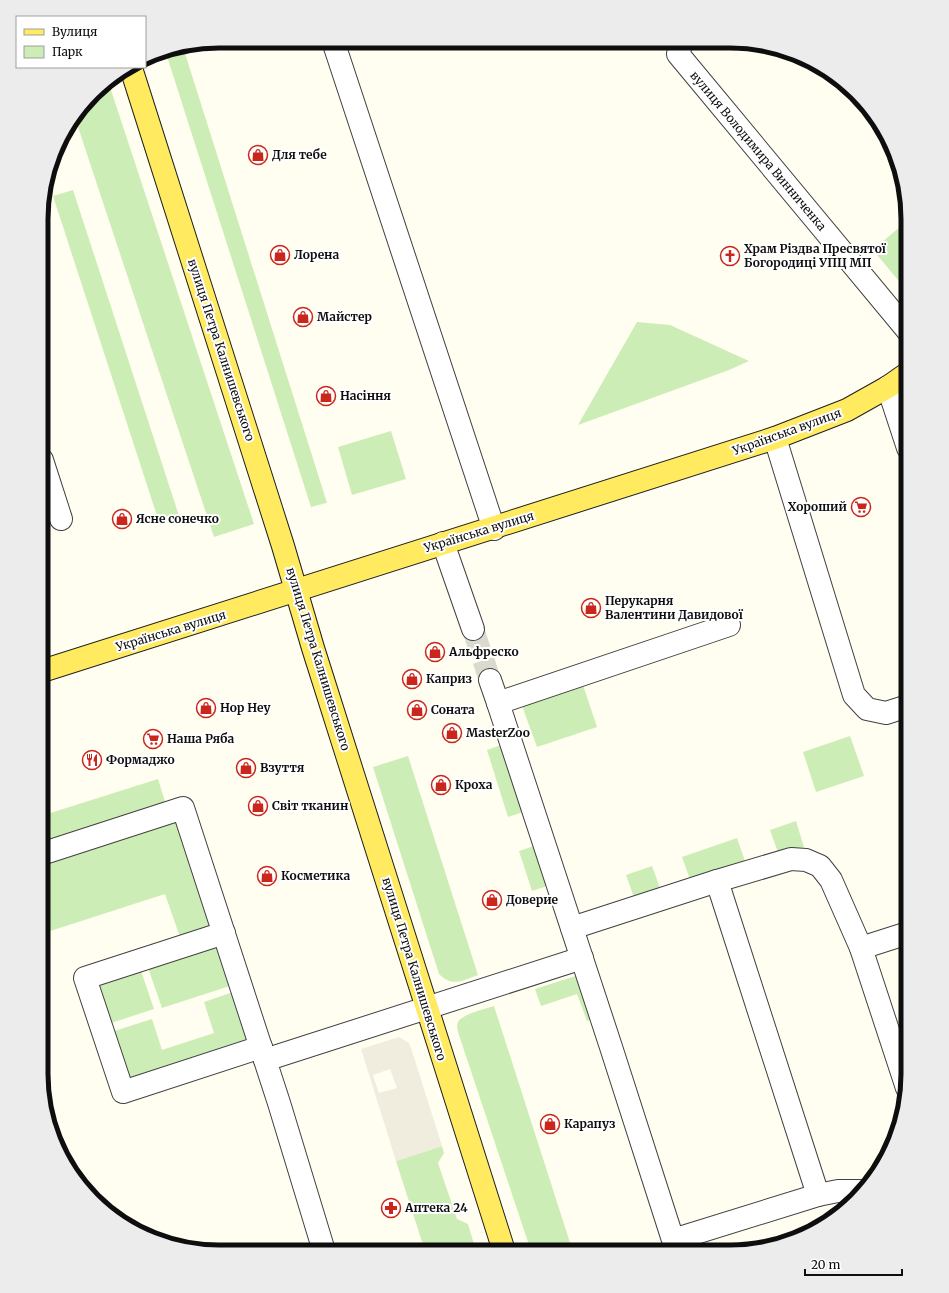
<svg xmlns="http://www.w3.org/2000/svg" width="949" height="1293" font-family="Merriweather,serif">
	<style>
		.green { fill: #cdedb6 }
		.plaza { fill: #f0edde; fill-rule: evenodd }
		.lines { fill: none; stroke-linecap: round; stroke-linejoin: round }
		.minor-tunnel { stroke: #dbdace; stroke-width: 22; stroke-dasharray: 22 11; stroke-linecap: butt }
		.minor-casing { stroke: #414141; stroke-width: 24 }
		.major-casing { stroke: #1f1f1f; stroke-width: 24 }
		.minor { stroke: #fff; stroke-width: 22 }
		.major { stroke: #ffea60; stroke-width: 22 }
		.labels { text-anchor: middle; stroke-width: 4; stroke-linejoin: round; paint-order: stroke }
		.street-label { font-size: 12px; fill: #0e0e0e; stroke: #fff }
		.poi-label { font-size: 12px; font-weight: bold; fill: #0e0e0e; stroke: #fff; text-anchor: start }
		.rim { fill: none; stroke: #0e0e0e; stroke-width: 5 }
	</style>
	<rect width="100%" height="100%" fill="#fffef0"/>
	<g class="green">
		<polygon points="183,47 327,503 326,503 311,507 165,50"/>
		<polygon points="108,81 254,524 214,537 75,118 102,85"/>
		<polygon points="73,190 180,519 160,525 53,196"/>
		<polygon points="908,220 908,292 873,250"/>
		<polygon points="637,322 670,325 749,361 729,370 578,425"/>
		<polygon points="391,431 406,479 352,495 338,447"/>
		<polygon points="582,682 597,727 537,747 521,703"/>
		<polygon points="850,736 864,776 816,792 803,752"/>
		<polygon points="501,745 523,812 508,817 487,750"/>
		<path d="M408 756 478 975C463 980 453 988 439 974L373 767Z"/>
		<polygon points="158,779 166,805 41,844 41,816"/>
		<polygon points="180,815 217,929 181,940 165,894 41,934 41,860"/>
		<polygon points="796,821 804,847 779,855 770,830"/>
		<polygon points="737,838 746,864 691,882 682,857"/>
		<polygon points="534,846 547,886 532,891 519,851"/>
		<polygon points="652,866 661,891 635,900 626,875"/>
		<polygon points="221,938 236,984 162,1008 146,962"/>
		<polygon points="139,965 154,1009 105,1025 90,980"/>
		<polygon points="585,973 599,1017 587,1021 577,994 541,1006 535,989"/>
		<polygon points="239,990 257,1045 125,1087 108,1033 152,1019 162,1050 214,1033 204,1002"/>
		<path d="M494 1006 573 1252 531 1251 459 1035C458 1031 456 1026 458 1022 462 1014 486 1009 494 1006Z"/>
		<polygon points="442,1146 444,1153 438,1163 457,1219 468,1224 476,1251 425,1251 396,1161"/>
	</g>
	<path class="plaza" d="M399 1037 409 1043 411 1048 442 1146 396 1161 361 1049ZM390 1069 397 1088 379 1093 373 1075Z"/>
	<g class="lines">
		<polyline class="minor-tunnel" points="473,629 490,680"/>
		<g class="minor-casing">
			<g id="minor">
				<polyline points="333,41 494,529"/>
				<polyline points="682,42 678,54 908,331"/>
				<polyline points="888,387 908,448"/>
				<polyline points="775,438 854,695 867,709 886,713 908,706"/>
				<polyline points="42,460 61,519"/>
				<polyline points="443,543 473,629"/>
				<polyline points="729,625 498,703 611,1047 673,1240 818,1195 838,1191 862,1191"/>
				<polyline points="490,680 498,703"/>
				<polyline points="41,854 183,808 279,1103 324,1251"/>
				<polyline points="717,881 818,1195"/>
				<polyline points="572,928 717,881 791,859 806,860 820,866 831,880 861,948 907,1088"/>
				<polyline points="224,933 85,978 123,1092 261,1047"/>
				<polyline points="861,948 908,933"/>
				<polyline points="265,1060 582,958"/>
			</g>
		</g>
		<g class="major-casing">
			<g id="major">
				<polyline points="131,68 283,546 313,648 504,1251"/>
				<polyline points="42,671 775,438 847,410 888,387 908,373"/>
			</g>
		</g>
		<use href="#minor" class="minor"/>
		<use href="#major" class="major"/>
	</g>
	<defs>
		<g id="shop-ring" transform="scale(1)"><circle r="9.5" fill="#fff" stroke="#c9271c" stroke-width="1.5"/><path d="M-5-2.5h2.3a2.7 3.5 0 0 1 5.4 0H5L5.5 6h-11ZM-1.5-2.5h3a1.5 2.3 0 0 0-3 0Z" fill="#c9271c"/></g>
		<g id="church-ring" transform="scale(1)"><circle r="9.5" fill="#fff" stroke="#c9271c" stroke-width="1.5"/><path d="M-1.2-6h2.4v3.5h3.3v2.4h-3.3V6h-2.4V-.1h-3.3v-2.4h3.3Z" fill="#c9271c"/></g>
		<g id="supermarket-ring" transform="scale(1)"><circle r="9.5" fill="#fff" stroke="#c9271c" stroke-width="1.5"/><path d="M-6-5.5h2.5l.6 2H6L4.5 2H-2.5L-4.4-4H-6ZM-1.5 3.2a1.3 1.3 0 1 0 .1 0ZM3 3.2a1.3 1.3 0 1 0 .1 0Z" fill="#c9271c"/></g>
		<g id="restaurant-ring" transform="scale(1)"><circle r="9.5" fill="#fff" stroke="#c9271c" stroke-width="1.5"/><path d="M-5-6h1v4h1v-4h1v4h1v-4h1v5L-1.5 .5V6h-2V.5L-5-1ZM5-6V6H3V1.5H1.5Q1.5-4 5-6Z" fill="#c9271c"/></g>
		<g id="pharmacy-ring" transform="scale(1)"><circle r="9.5" fill="#fff" stroke="#c9271c" stroke-width="1.5"/><path d="M-2-6h4v4h4v4h-4v4h-4v-4h-4v-4h4Z" fill="#c9271c"/></g>
	</defs>
	<g fill-rule="evenodd">
		<use href="#shop-ring" x="258" y="155"/>
		<use href="#shop-ring" x="280" y="255"/>
		<use href="#church-ring" x="730" y="256"/>
		<use href="#shop-ring" x="303" y="317"/>
		<use href="#shop-ring" x="326" y="396"/>
		<use href="#supermarket-ring" x="861" y="507"/>
		<use href="#shop-ring" x="122" y="519"/>
		<use href="#shop-ring" x="591" y="608"/>
		<use href="#shop-ring" x="435" y="652"/>
		<use href="#shop-ring" x="412" y="679"/>
		<use href="#shop-ring" x="206" y="708"/>
		<use href="#shop-ring" x="417" y="710"/>
		<use href="#shop-ring" x="452" y="733"/>
		<use href="#supermarket-ring" x="153" y="739"/>
		<use href="#restaurant-ring" x="92" y="760"/>
		<use href="#shop-ring" x="246" y="768"/>
		<use href="#shop-ring" x="441" y="785"/>
		<use href="#shop-ring" x="258" y="806"/>
		<use href="#shop-ring" x="267" y="876"/>
		<use href="#shop-ring" x="492" y="900"/>
		<use href="#shop-ring" x="550" y="1124"/>
		<use href="#pharmacy-ring" x="391" y="1208"/>
	</g>
	<g class="labels">
		<g class="street-label">
			<text transform="translate(758 151) rotate(50)" y="4">вулиця Володимира Винниченка</text>
			<text transform="translate(221 350) rotate(72)" y="4">вулиця Петра Калнишевського</text>
			<text transform="translate(787 432) rotate(-20)" y="4">Українська вулиця</text>
			<text transform="translate(479 532) rotate(-17)" y="4">Українська вулиця</text>
			<text transform="translate(171 631) rotate(-17)" y="4">Українська вулиця</text>
			<text transform="translate(318 659) rotate(73)" y="4">вулиця Петра Калнишевського</text>
			<text transform="translate(414 969) rotate(73)" y="4">вулиця Петра Калнишевського</text>
		</g>
		<g class="poi-label">
			<text x="272" y="159">Для тебе</text>
			<text x="744" y="253">Храм Різдва Пресвятої<tspan x="744" dy="14">Богородиці УПЦ МП</tspan></text>
			<text x="294" y="259">Лорена</text>
			<text x="317" y="321">Майстер</text>
			<text x="340" y="400">Насіння</text>
			<text x="847" y="511" text-anchor="end">Хороший</text>
			<text x="136" y="523">Ясне сонечко</text>
			<text x="605" y="605">Перукарня<tspan x="605" dy="14">Валентини Давидової</tspan></text>
			<text x="449" y="656">Альфреско</text>
			<text x="426" y="683">Каприз</text>
			<text x="220" y="712">Hop Hey</text>
			<text x="431" y="714">Соната</text>
			<text x="466" y="737">MasterZoo</text>
			<text x="167" y="743">Наша Ряба</text>
			<text x="106" y="764">Формаджо</text>
			<text x="260" y="772">Взуття</text>
			<text x="455" y="789">Кроха</text>
			<text x="272" y="810">Світ тканин</text>
			<text x="281" y="880">Косметика</text>
			<text x="506" y="904">Доверие</text>
			<text x="564" y="1128">Карапуз</text>
			<text x="405" y="1212">Аптека 24</text>
		</g>
	</g>
	<path d="M0 0H949V1293H0ZM219 48H730A171 171 0 0 1 901 219V1074A171 171 0 0 1 730 1245H219A171 171 0 0 1 48 1074V219A171 171 0 0 1 219 48Z" fill="#ececec" fill-rule="evenodd"/>
	<path class="rim" d="M219 48H730A171 171 0 0 1 901 219V1074A171 171 0 0 1 730 1245H219A171 171 0 0 1 48 1074V219A171 171 0 0 1 219 48Z"/>
	<rect x="16" y="16" width="130" height="52" fill="#ffffff" stroke="#9f9f9f"/>
	<rect x="24" y="29" width="20" height="6" fill="#ffea60" stroke="#9f9f9f"/>
	<text x="52" y="36" font-size="12" fill="#0e0e0e">Вулиця</text>
	<rect x="24" y="46" width="20" height="12" fill="#cdedb6" stroke="#9f9f9f"/>
	<text x="52" y="56" font-size="12" fill="#0e0e0e">Парк</text>
	<path d="M805 1269v6h97v-6" fill="none" stroke="#0e0e0e" stroke-width="2"/>
	<text x="811" y="1269" font-size="12" fill="#0e0e0e" stroke="#ffffff" stroke-width="3" paint-order="stroke">20 m</text>
</svg>
